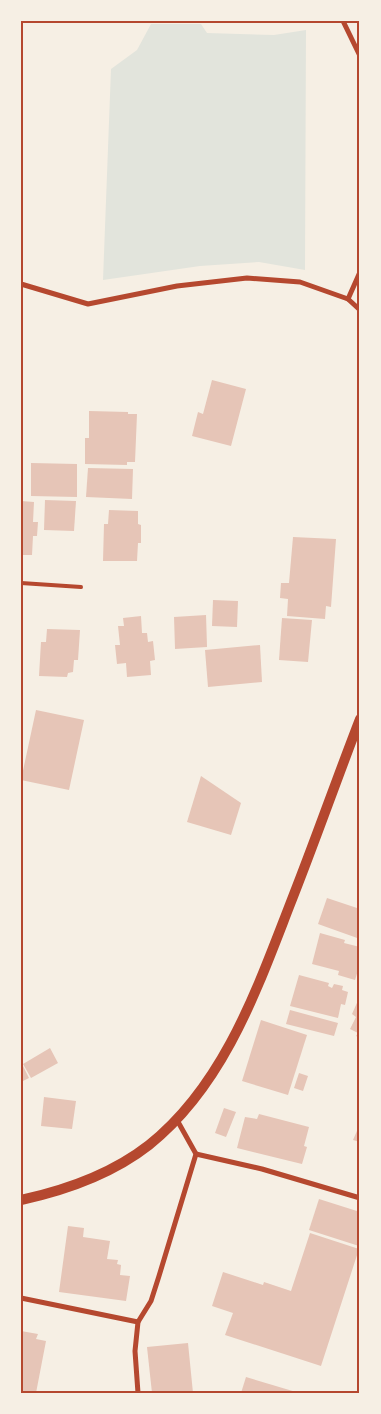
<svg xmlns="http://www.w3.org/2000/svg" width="381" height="1414" font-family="'Open Sans',sans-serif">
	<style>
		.green { fill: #e2e4dc }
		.building { fill: #e6c5b7 }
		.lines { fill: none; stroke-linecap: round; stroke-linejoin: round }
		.service { stroke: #b5482f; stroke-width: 4 }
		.minor { stroke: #b5482f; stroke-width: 5 }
		.secondary { stroke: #b5482f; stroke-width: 10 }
		.neatline { fill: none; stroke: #b5482f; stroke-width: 2 }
	</style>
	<rect width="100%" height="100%" fill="#f6efe4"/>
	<polygon class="green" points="151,24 201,24 207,33 274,35 306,30 305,270 259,262 200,266 103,280 111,69 137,50"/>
	<g class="building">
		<polygon points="212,380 246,389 231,446 192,436 198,412 203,414"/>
		<polygon points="89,411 128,412 128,414 137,414 135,462 127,462 127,465 85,464 85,438 89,438"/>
		<polygon points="31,463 77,464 77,497 31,496"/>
		<polygon points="88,468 133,469 132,499 86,497"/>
		<polygon points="45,500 76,501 74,531 44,530"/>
		<polygon points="21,501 34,502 33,522 38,522 37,536 33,536 32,555 21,555"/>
		<polygon points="109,510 138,511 138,524 141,525 141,543 138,543 137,561 103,561 104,524 108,524"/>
		<polygon points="293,537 336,539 331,607 326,606 325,619 287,616 288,599 280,598 281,583 289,583"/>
		<polygon points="213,600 238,601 237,627 212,626"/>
		<polygon points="206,615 207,647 175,649 174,617"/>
		<polygon points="141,616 142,633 147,633 148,642 153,641 155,660 150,661 151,675 127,677 126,663 117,664 115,645 120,645 118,626 124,626 123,618"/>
		<polygon points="282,618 312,620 308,662 279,660"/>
		<polygon points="47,629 80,630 78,660 74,660 73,672 68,673 67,677 39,676 41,642 46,642"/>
		<polygon points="260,645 262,682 208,687 205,650"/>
		<polygon points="36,710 84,720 69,790 21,780"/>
		<polygon points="201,776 241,803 231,835 187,822"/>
		<polygon points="327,898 360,909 360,939 318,924"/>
		<polygon points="320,933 345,940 344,943 360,947 360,964 355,980 338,975 339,971 312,964"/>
		<polygon points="299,975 329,983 328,986 332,988 334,984 343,986 342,990 348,992 345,1005 341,1004 338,1018 290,1006"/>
		<polygon points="360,996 360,1038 356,1036 358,1033 350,1029 356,1017 352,1014"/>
		<polygon points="290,1010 338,1023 334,1036 286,1024"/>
		<polygon points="261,1020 307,1035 288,1095 242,1081"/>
		<polygon points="50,1048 58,1063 31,1078 23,1064"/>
		<polygon points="21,1062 29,1078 21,1082"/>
		<polygon points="299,1073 308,1076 303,1091 294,1088"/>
		<polygon points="44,1097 76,1101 72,1129 41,1126"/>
		<polygon points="224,1108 236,1112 226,1137 215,1133"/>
		<polygon points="259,1114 309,1127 304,1146 307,1147 302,1164 237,1148 245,1117 257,1119"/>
		<polygon points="360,1124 360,1142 353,1140"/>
		<polygon points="319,1199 360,1212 359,1246 309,1230"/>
		<polygon points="68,1226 84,1228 83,1237 110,1241 107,1259 118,1260 117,1264 121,1265 120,1275 130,1276 126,1301 59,1292"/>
		<polygon points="310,1233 359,1249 321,1366 225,1335 233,1313 212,1306 223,1272 263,1285 264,1282 291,1291"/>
		<polygon points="21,1331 38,1334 36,1339 46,1341 36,1393 21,1393"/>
		<polygon points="188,1343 193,1393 152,1393 147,1347"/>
		<polygon points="246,1377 296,1392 296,1393 241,1393"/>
	</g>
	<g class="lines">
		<polyline class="service" points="21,583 81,587"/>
		<g class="minor">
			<polyline points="343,21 360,56"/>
			<polyline points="21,284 88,304 177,286 247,278 300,282 348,299 360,310"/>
			<polyline points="348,299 360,272"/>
			<polyline points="196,1154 262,1169 360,1198"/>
			<polyline points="21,1298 138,1322"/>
			<polyline points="138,1393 135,1351 138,1322 151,1301 159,1276 196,1154 177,1120"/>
		</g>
		<path class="secondary" d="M21 1200C67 1190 112 1174 149 1145 223 1086 256 992 289 907 314 844 336 781 360 719"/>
	</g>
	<rect width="381" height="1414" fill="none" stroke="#f6efe4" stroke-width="45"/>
	<rect x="22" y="22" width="336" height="1370" class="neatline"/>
</svg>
